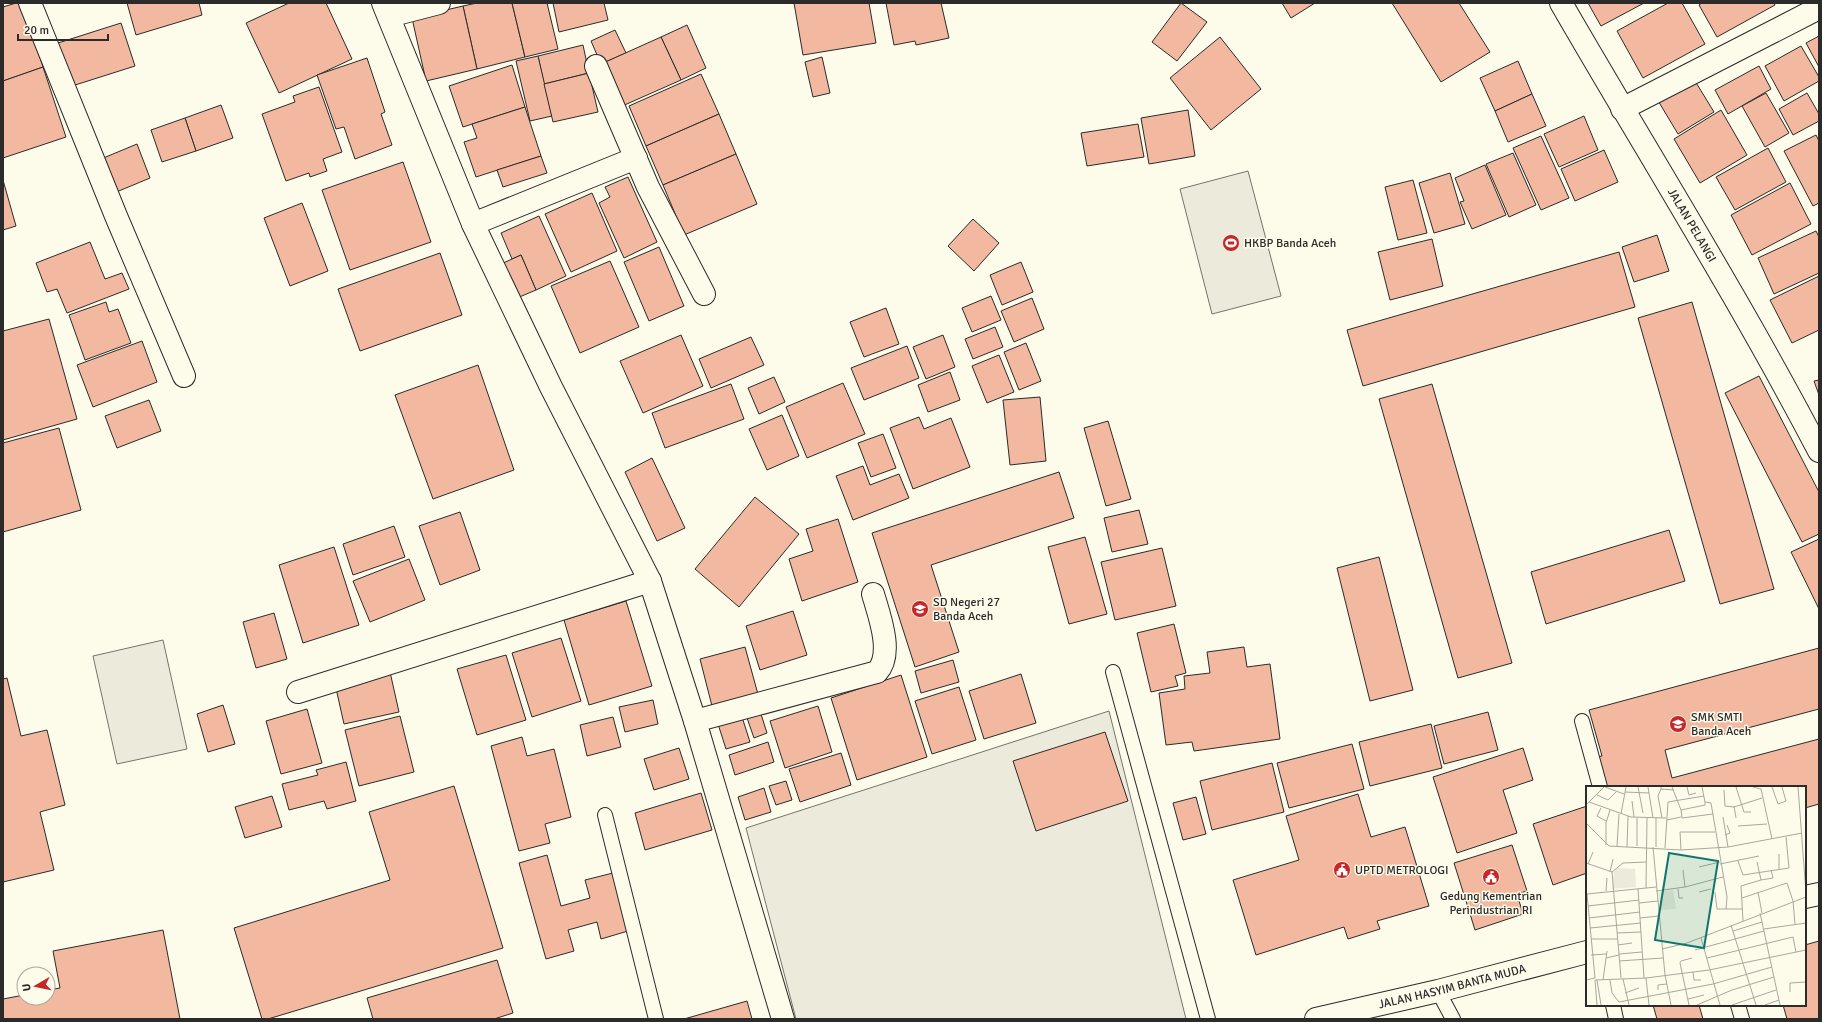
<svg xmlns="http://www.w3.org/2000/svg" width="1822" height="1022" font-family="Signika,sans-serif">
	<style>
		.green { fill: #ecebdb; stroke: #74746e }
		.building { fill: #f2b8a0; stroke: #2b2b2b }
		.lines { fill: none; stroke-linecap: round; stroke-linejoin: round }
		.service-casing { stroke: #2b2b2b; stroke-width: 16 }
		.minor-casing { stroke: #2b2b2b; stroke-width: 24 }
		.service { stroke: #fdfbea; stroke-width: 14 }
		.minor { stroke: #fdfbea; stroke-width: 22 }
		.labels { text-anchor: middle; stroke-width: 3; stroke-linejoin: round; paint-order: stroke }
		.street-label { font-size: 12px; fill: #2b2b2b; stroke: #fdfbea }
		.poi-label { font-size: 12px; fill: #2b2b2b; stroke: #fdfbea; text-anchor: start }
		.inset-road { fill: none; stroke: #a9a89e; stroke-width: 1 }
		.view { fill: #0f766e; fill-opacity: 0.15; stroke: #0f766e; stroke-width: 2 }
		.inset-edge { fill: none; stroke: #2b2b2b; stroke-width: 2 }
	</style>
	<rect width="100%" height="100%" fill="#fdfbea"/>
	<g class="green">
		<polygon points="1248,171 1281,296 1212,314 1180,189"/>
		<polygon points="163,640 187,749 117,764 93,656"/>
		<polygon points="1109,711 1186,1019 796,1019 746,828"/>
	</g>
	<g class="building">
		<polygon points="16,3 22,3 43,67 3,81 3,7"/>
		<polygon points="127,3 199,3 202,15 136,35"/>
		<polygon points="289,3 326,3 352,59 279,93 246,23"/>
		<polygon points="477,3 512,3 525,57 477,69 463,6"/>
		<polygon points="512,3 547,3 558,49 525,57"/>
		<polygon points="553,3 604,3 608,20 559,32"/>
		<polygon points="794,3 869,3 876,43 803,55"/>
		<polygon points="886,3 941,3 949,38 916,45 915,41 894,45"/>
		<polygon points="1181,3 1207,22 1177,61 1152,42"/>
		<polygon points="1282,3 1315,3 1291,18"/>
		<polygon points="1392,3 1459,3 1490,52 1441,82"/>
		<polygon points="1588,3 1644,3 1601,26"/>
		<polygon points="1668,3 1682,3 1705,44 1643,78 1617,31"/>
		<polygon points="1702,3 1774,3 1775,5 1717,37 1699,5"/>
		<polygon points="463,6 477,69 426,81 412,18"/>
		<polygon points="121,23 135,66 72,86 58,43"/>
		<polygon points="687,25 706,68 681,80 661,37"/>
		<polygon points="615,30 626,53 601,64 591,41"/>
		<polygon points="1819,36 1819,67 1806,43"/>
		<polygon points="661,37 681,80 620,107 601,64"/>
		<polygon points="1220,37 1261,89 1211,130 1170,78"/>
		<polygon points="583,45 589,73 544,84 538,56"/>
		<polygon points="1801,46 1819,77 1819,81 1784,101 1765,66"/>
		<polygon points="538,56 552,116 530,121 516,61"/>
		<polygon points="822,57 830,93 813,97 805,62"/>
		<polygon points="367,58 385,112 381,114 392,145 355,159 344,127 336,129 317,75"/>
		<polygon points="1518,61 1532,94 1495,111 1480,78"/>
		<polygon points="512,65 525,107 463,127 449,86"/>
		<polygon points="1759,66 1771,89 1728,114 1715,90"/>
		<polygon points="43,67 66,137 3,158 3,81"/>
		<polygon points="589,73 598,112 553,122 544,84"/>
		<polygon points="701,74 719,114 646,146 629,106"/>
		<polygon points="1692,76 1714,112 1678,134 1657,99"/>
		<polygon points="319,87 342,152 323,159 327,171 310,177 309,173 286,181 262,114 295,102 293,96"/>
		<polygon points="1766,93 1789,133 1765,147 1742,106"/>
		<polygon points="1807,93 1819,114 1819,121 1793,135 1779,109"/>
		<polygon points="1532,94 1546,126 1508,142 1495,111"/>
		<polygon points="221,105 233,138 196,151 185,118"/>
		<polygon points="525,107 541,156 476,177 464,142 477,138 472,124"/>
		<polygon points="1188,110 1195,156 1149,164 1141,118"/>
		<polygon points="1721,110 1747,155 1700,183 1674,139"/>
		<polygon points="719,114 736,154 663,185 646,146"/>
		<polygon points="1584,116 1598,150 1559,167 1544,134"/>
		<polygon points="185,118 196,151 162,162 151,130"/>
		<polygon points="1138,124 1144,157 1087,166 1081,133"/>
		<polygon points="1816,135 1819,141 1819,203 1813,206 1784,151"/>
		<polygon points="1541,136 1569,198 1541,210 1513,148"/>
		<polygon points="137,144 150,178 114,193 101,159"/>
		<polygon points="1768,148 1786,182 1735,210 1716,177"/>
		<polygon points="1604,150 1618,182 1575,201 1561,169"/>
		<polygon points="1513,153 1536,205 1509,217 1486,164"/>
		<polygon points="736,154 757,204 684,235 663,185"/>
		<polygon points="541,156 547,173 503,187 497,170"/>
		<polygon points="403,162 431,242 350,270 322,190"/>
		<polygon points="1485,165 1506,215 1472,229 1460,202 1464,201 1455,178"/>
		<polygon points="1450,173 1465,224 1434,233 1419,183"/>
		<polygon points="628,177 657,242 624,258 599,203 610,197 605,187"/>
		<polygon points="3,180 16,226 3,230"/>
		<polygon points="1413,180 1427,233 1398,240 1385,187"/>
		<polygon points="1790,183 1811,224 1752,255 1731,215"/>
		<polygon points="592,193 617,251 571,272 545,214"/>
		<polygon points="302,203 328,271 290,286 264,218"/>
		<polygon points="539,216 566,276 536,290 521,255 512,259 501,233"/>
		<polygon points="973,219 999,243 974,271 948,246"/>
		<polygon points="1816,231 1819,237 1819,273 1774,294 1758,258"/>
		<polygon points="1657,235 1669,271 1634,282 1622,247"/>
		<polygon points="1432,239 1443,286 1390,300 1378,252"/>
		<polygon points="90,242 105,279 122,273 129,289 67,313 57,289 47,292 36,263"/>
		<polygon points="659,247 684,306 649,321 624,262"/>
		<polygon points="1619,252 1635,307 1363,386 1347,330"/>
		<polygon points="440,253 462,315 360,351 338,289"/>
		<polygon points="521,255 536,290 517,298 501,264"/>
		<polygon points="610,261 639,327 580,353 551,286"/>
		<polygon points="1021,262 1033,292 1002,305 990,275"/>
		<polygon points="1819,276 1819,330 1792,343 1770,300"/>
		<polygon points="991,296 1001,320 972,332 962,308"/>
		<polygon points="1032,298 1044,329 1014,342 1001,311"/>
		<polygon points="106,302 109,312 118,309 131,343 85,360 69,315"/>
		<polygon points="1692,302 1774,589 1720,604 1638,318"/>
		<polygon points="886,308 899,344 864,357 850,322"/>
		<polygon points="49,319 77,419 3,440 3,331"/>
		<polygon points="995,327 1003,347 973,359 965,339"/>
		<polygon points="681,335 703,386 643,413 620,361"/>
		<polygon points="943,335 955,367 926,379 913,347"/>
		<polygon points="751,337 764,365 711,388 699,359"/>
		<polygon points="142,341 157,382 93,407 77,365"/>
		<polygon points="1026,343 1041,381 1019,390 1004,352"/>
		<polygon points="907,346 919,378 864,400 851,368"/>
		<polygon points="999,355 1014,392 987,403 972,366"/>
		<polygon points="478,365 514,470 433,499 395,395"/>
		<polygon points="950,372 960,400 928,412 918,385"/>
		<polygon points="1759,376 1819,492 1819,534 1802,542 1725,393"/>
		<polygon points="774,377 785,402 759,414 748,388"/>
		<polygon points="1819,380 1819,395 1814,381"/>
		<polygon points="843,383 865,434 807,458 786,407"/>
		<polygon points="731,384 744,419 665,448 652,413"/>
		<polygon points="1432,384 1512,663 1458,678 1379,399"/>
		<polygon points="1040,397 1046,461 1010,465 1003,400"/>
		<polygon points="149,400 161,431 117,448 105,416"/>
		<polygon points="782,415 799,456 767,470 749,429"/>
		<polygon points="919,417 924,429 951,418 970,467 913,489 890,428"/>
		<polygon points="1108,421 1131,499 1106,506 1084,428"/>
		<polygon points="59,428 81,510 3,532 3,443"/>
		<polygon points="883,434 896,468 871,477 858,443"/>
		<polygon points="652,458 685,528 657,541 625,472"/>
		<polygon points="863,466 870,485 899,474 909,498 853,520 836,476"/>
		<polygon points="1059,472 1074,518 931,565 959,652 915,667 872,533"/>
		<polygon points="755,497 799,534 739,607 695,569"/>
		<polygon points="1139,510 1148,544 1112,552 1104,518"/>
		<polygon points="460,512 480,570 440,585 419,526"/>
		<polygon points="838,519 858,582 802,601 789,559 813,551 806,529"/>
		<polygon points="394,526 405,557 353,575 343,544"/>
		<polygon points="1669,530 1685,581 1546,624 1531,572"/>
		<polygon points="1085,537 1107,614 1069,624 1048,547"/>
		<polygon points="1819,539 1819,609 1791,552"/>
		<polygon points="334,547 359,625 303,643 279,565"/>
		<polygon points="1162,548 1176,606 1115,620 1101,562"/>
		<polygon points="1379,557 1413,690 1370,701 1337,568"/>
		<polygon points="409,559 425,600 370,622 353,581"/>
		<polygon points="626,601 652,686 589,705 564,620"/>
		<polygon points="793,611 807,655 760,670 746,626"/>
		<polygon points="274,613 287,659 256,668 243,622"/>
		<polygon points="1174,624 1186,673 1175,676 1178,686 1151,692 1137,633"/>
		<polygon points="561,638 581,701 532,717 512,653"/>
		<polygon points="745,647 759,698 713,710 700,659"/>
		<polygon points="1244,647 1247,667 1270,664 1280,739 1194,751 1192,742 1166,745 1159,693 1185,689 1184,676 1210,673 1207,652"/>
		<polygon points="1819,648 1819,709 1665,750 1672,778 1819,739 1819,804 1805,808 1805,787 1603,787 1595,757 1602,756 1589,710"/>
		<polygon points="506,655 526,720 477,735 457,669"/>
		<polygon points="953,660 959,682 921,693 915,671"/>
		<polygon points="390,672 399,712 344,724 335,684"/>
		<polygon points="1021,674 1036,723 984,739 969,691"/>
		<polygon points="901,675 927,757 857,780 831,698"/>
		<polygon points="7,678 21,736 47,730 65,805 40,812 54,870 3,882 3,679"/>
		<polygon points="959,687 976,740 932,754 915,701"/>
		<polygon points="653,700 658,724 625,732 619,707"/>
		<polygon points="223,705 235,744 208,752 197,714"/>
		<polygon points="818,706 832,752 785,768 770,721"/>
		<polygon points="307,709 322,763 281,774 266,721"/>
		<polygon points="760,711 767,733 754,738 746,715"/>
		<polygon points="1488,712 1498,750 1444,764 1434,726"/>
		<polygon points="400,716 414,772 359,786 345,730"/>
		<polygon points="613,717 621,747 587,756 580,725"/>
		<polygon points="742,717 750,742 726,749 718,724"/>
		<polygon points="1431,724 1442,768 1370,786 1359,742"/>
		<polygon points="1105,732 1128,801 1036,831 1013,761"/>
		<polygon points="522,737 527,756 554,749 571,817 545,824 550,843 519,851 491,746"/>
		<polygon points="768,742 774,762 735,775 729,755"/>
		<polygon points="1352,744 1364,789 1289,808 1277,763"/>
		<polygon points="679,748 689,779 654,790 644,759"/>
		<polygon points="1523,748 1533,780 1503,790 1517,833 1457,853 1433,777"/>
		<polygon points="841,753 851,785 800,802 789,769"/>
		<polygon points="346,762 356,801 327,809 324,801 289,810 282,784 318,775 316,770"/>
		<polygon points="1272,763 1284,812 1212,830 1200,781"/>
		<polygon points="786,781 792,800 776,805 769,786"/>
		<polygon points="454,786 503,948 268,1019 262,1019 234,928 390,880 369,812"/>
		<polygon points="764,788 771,812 745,820 738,797"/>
		<polygon points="701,793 712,830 645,850 635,813"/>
		<polygon points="1358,794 1371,837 1405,827 1429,906 1377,921 1380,929 1348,939 1344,927 1256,955 1233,880 1299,860 1286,816"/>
		<polygon points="272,796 282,827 245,838 235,807"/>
		<polygon points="1196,797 1206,834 1183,840 1173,803"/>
		<polygon points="1587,806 1587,873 1553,885 1533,824"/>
		<polygon points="1512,845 1527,891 1517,894 1523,914 1475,930 1454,863"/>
		<polygon points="547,855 561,906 590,898 585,880 613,873 628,931 601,939 597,922 568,930 574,951 546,959 519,863"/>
		<polygon points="163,930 180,1019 3,1019 3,999 24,995 24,998 48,998 48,990 60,988 53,951"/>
		<polygon points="1819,941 1819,1019 1787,1019 1783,1005 1805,1005 1805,945"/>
		<polygon points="497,960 513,1013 494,1019 373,1019 367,998"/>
		<polygon points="747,1001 752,1019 684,1019"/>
		<polygon points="1653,1005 1699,1005 1703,1019 1657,1019"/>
	</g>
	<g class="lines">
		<g class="service-casing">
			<g id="service">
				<polyline points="1113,672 1208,1019"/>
				<polyline points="1582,721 1600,787"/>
				<polyline points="605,815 656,1019"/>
				<polyline points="1438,991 1453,1019"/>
				<polyline points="1613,1005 1616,1019"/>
				<polyline points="1738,1005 1742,1019"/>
			</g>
		</g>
		<g class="minor-casing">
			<g id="minor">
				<polyline points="30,3 116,216 184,376"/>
				<polyline points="383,3 473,224 551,387 650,581 695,721 783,1019"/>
				<path id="s1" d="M1561 3C1647 152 1739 298 1819 451"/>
				<polyline points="389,16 439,3"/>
				<polyline points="596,66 648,187 704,294"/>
				<polyline points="1622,109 1819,8"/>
				<polyline points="473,224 636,158"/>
				<polyline points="298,692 650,581"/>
				<path d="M695 721 877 672C894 654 879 615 873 594"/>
				<polyline points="1805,897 1819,894"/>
				<path id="s2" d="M1316 1019 1438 991 1587 952"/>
			</g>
		</g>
		<use href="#service" class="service"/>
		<use href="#minor" class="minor"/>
	</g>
	<defs>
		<g id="stadium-disc" transform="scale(0.9)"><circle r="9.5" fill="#c62828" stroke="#fdfbea"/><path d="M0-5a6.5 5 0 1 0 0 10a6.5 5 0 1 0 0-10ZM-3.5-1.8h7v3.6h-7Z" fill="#fff"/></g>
		<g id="school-disc" transform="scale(0.9)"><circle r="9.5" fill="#c62828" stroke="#fdfbea"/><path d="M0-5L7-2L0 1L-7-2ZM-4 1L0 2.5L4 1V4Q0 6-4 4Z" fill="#fff"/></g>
		<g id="civic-disc" transform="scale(0.9)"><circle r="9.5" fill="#c62828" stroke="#fdfbea"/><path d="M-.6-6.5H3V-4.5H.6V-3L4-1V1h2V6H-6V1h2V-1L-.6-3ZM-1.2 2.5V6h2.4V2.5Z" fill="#fff"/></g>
	</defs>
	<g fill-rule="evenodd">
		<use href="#stadium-disc" x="1231" y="243"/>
		<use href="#school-disc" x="920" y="609"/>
		<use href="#school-disc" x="1678" y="724"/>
		<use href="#civic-disc" x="1342" y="870"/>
		<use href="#civic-disc" x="1491" y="877"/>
	</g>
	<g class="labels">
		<g class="street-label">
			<text dy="4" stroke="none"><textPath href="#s1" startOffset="258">JALAN PELANGI</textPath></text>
			<text dy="4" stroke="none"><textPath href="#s2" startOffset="140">JALAN HASYIM BANTA MUDA</textPath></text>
		</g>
		<g class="poi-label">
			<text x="1244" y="247">HKBP Banda Aceh</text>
			<text x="933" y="606">SD Negeri 27<tspan x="933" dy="14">Banda Aceh</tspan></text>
			<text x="1691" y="721">SMK SMTI<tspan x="1691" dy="14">Banda Aceh</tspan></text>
			<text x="1355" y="874">UPTD METROLOGI</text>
			<text x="1491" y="900" text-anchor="middle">Gedung Kementrian<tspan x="1491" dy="14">Perindustrian RI</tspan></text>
		</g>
	</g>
	<g transform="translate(1586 786)">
		<rect width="220" height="220" fill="#fdfbea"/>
		<path d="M32 82 49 83 50 101 26 103 28 85ZM87 104 90 123 74 124 72 106Z" fill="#ecebdb"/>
		<path class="inset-road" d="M19 1 38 8M52 1 57 27M62 1 67 32M75 1V3L88 4M86 1 95 24M101 1 103 9 110 7M116 1 119 16 125 17 141 111 140 123M150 1 158 26H165M167 1 175 3 186 53M186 1 192 18 200 15 196 1M212 1 220 107M75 3 72 10 76 32M138 4 139 20 148 21 176 12M39 6 63 7M11 9 22 14 30 6M46 15 48 31M3 16 45 31 80 32M119 16V19L95 24 96 32 127 28M0 19 18 1M148 20 150 32M15 22 11 30 20 35M35 28 40 1M137 31 142 61M81 34 95 31M0 37 23 60 95 64 142 61 216 47M152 40 181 38M139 49 144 47 141 39M20 59V37L24 24M31 60 33 28M51 60V32M41 61 42 30M67 61 79 189 85 219M70 61V32M79 62 82 16 118 10M95 64 94 46H129M193 68V83M152 75 157 89 203 82 200 51M0 77 26 86M2 78 7 66M134 78 173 70M113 81 134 76M97 84 99 101M24 86 27 73M175 94 187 92 185 84M60 102 61 32M52 103 58 192M92 103 93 112H97M20 105 21 92M70 105 99 101 137 91M113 106 125 103M129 106 131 123H156M172 106 176 127M1 108 70 101M156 112 201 97 207 115M207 115 209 138M53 117 72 115M2 120 53 114M174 127 194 219M3 132 54 126M54 132 73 130M157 135 155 100 175 94 171 76M145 139 170 219M4 142 55 137M178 143 220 137M147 145 176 136M31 147 55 146M115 152 134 219M5 153H31M32 159 46 157M76 163 101 157 220 111M109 164 178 145M33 168 56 166M5 169 20 168M20 172 33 169M121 172 207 151 210 166M33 175 77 172M107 186 108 194H115M35 192 26 86 37 77 60 76M60 192 63 219M37 193 43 219M0 194 9 192 1 108M11 194 15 219M17 194 21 165M24 194 26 207 33 216 127 198 186 181M72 204V199L81 198M204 206V197L220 196M39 207 53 202M102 213 118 209M11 219 9 194 60 192 123 184 220 164M103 219 94 177 95 175 106 172M111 219 146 204 188 191M146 219 190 204M179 219 193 214"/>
		<path class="view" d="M83 67 132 75 118 162 69 154Z"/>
		<rect width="220" height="220" class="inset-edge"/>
	</g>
	<rect width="1822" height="1022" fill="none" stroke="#2b2b2b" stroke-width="8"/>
	<g transform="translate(36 986) rotate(261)"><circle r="19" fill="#fdfbea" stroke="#a9a89e"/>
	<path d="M0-3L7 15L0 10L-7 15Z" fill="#c62828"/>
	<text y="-6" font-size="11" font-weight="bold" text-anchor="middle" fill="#2b2b2b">U</text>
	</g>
	<path d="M18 34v6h90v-6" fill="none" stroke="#2b2b2b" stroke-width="2"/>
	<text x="24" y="34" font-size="12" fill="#2b2b2b" stroke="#fdfbea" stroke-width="3" paint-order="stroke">20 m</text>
</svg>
